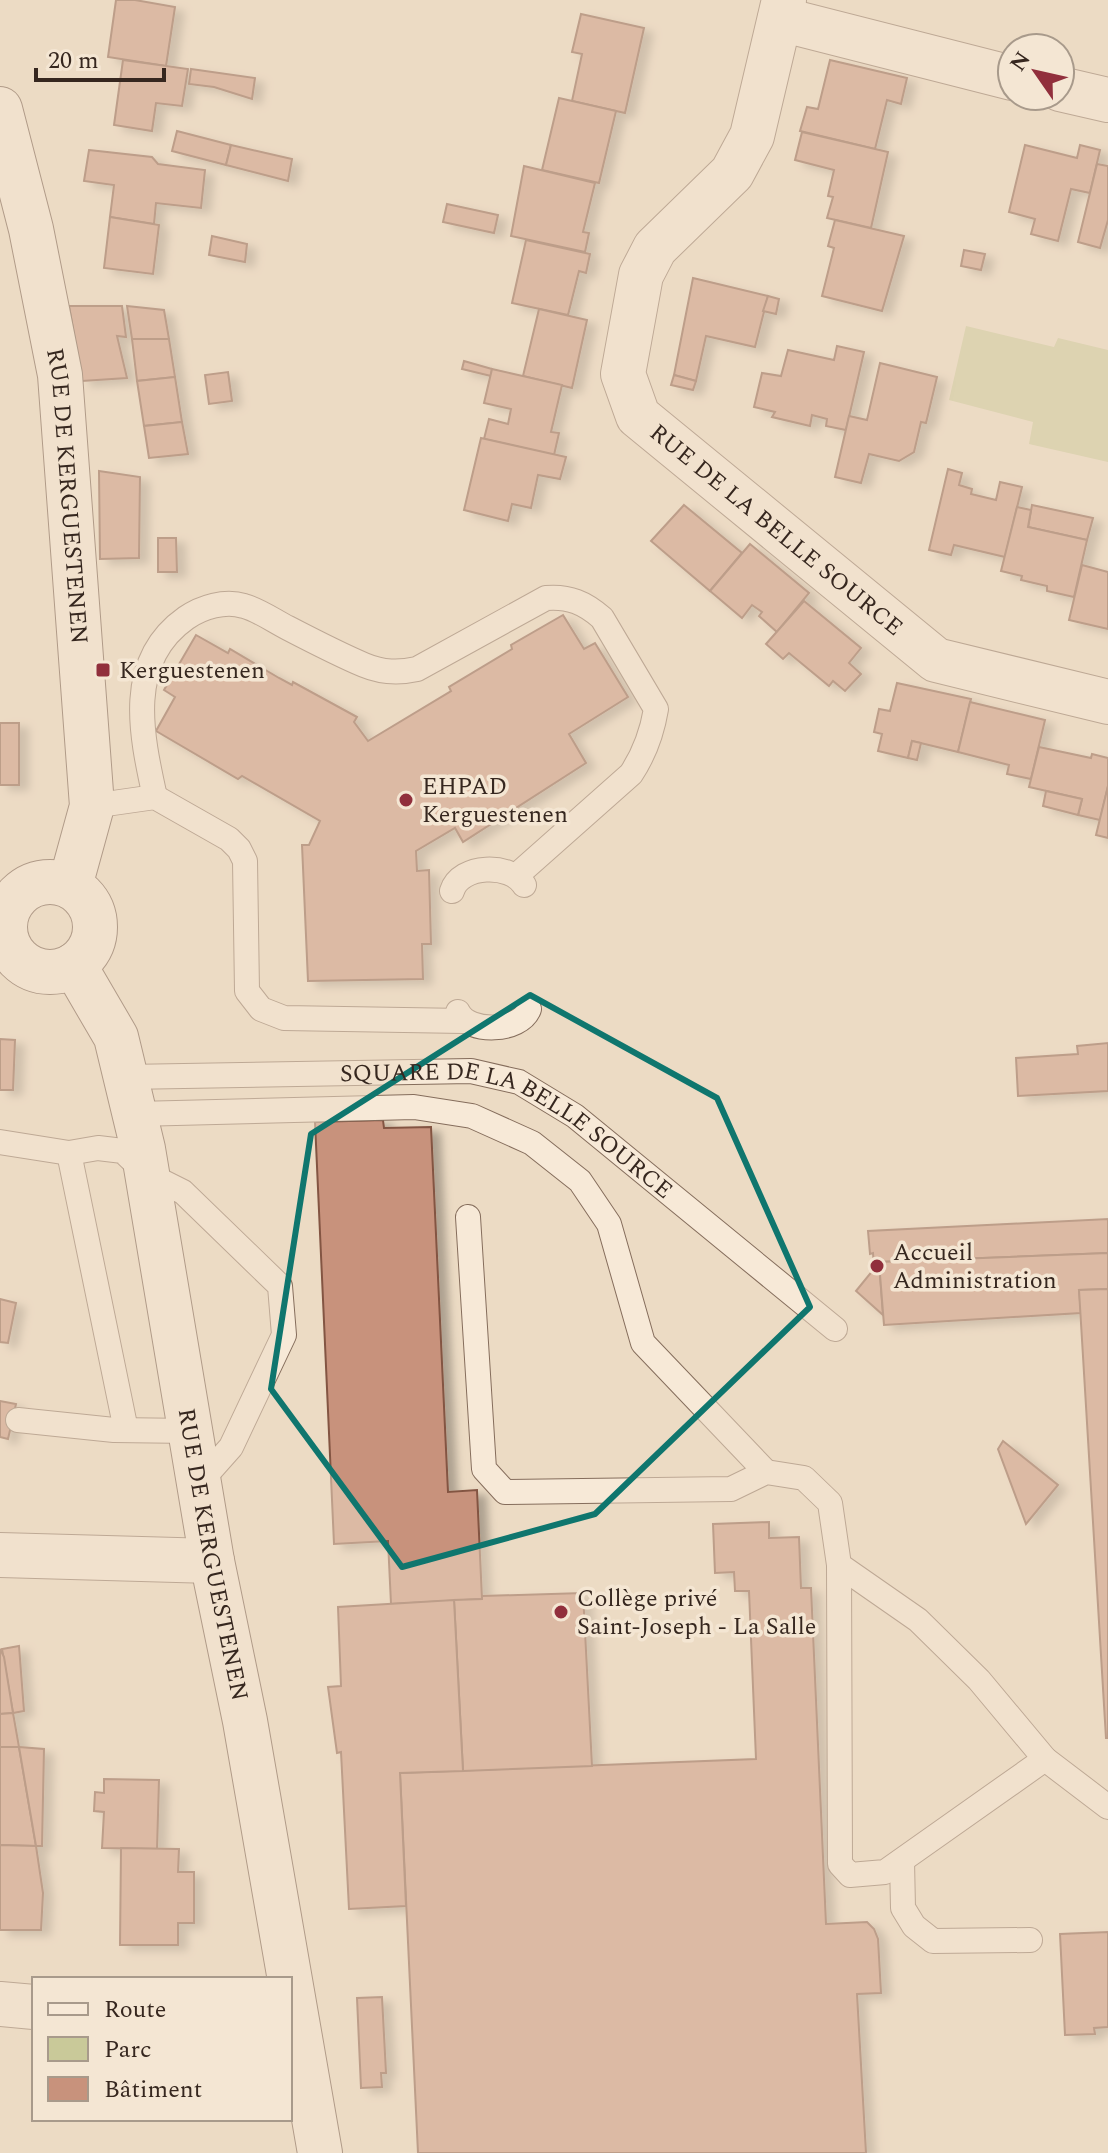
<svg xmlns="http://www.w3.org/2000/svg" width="1108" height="2153" font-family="Spectral,serif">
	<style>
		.green { fill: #c9c999 }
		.building { fill: #c8927c; stroke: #835443; stroke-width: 2; filter: url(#shadow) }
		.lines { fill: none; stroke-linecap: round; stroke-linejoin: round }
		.lane-casing { stroke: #856d5c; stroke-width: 26 }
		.street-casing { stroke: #856d5c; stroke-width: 46 }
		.secondary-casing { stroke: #674e3f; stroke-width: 46 }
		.lane { stroke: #f7e9d7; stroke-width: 24 }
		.street { stroke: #f7e9d7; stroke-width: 44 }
		.secondary { stroke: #f7e9d7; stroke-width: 44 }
		.marked { fill: none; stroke: #0f766e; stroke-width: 6; stroke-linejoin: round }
		.poi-dot { fill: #912f3c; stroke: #f4e6d3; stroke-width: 3 }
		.labels { text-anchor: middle; stroke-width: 7; stroke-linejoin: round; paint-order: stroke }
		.street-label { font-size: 24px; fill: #36271f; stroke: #f4e6d3 }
		.poi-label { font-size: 24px; fill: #36271f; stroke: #f4e6d3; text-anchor: start }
	</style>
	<defs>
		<filter id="shadow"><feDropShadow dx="9" dy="5" stdDeviation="4" flood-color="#0004"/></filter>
	</defs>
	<rect width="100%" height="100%" fill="#ecdbc4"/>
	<polygon class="green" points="966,326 1054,347 1058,338 1108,350 1108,462 1029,444 1033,422 949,400"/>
	<g class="building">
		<polygon points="116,0 135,0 175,7 166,66 108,57"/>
		<polygon points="581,14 644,28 625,113 572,101 582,54 572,52"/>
		<polygon points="123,60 188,69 182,106 156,103 152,131 114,125"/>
		<polygon points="830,60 907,78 901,104 887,100 875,149 800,131 807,107 818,109"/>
		<polygon points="191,69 255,78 252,99 214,87 189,84"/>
		<polygon points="559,98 616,111 599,183 542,170"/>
		<polygon points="177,131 231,145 226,165 172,151"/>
		<polygon points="802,132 888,152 871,228 827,218 833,197 828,196 834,170 795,160"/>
		<polygon points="231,145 292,159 288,181 226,165"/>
		<polygon points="1025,145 1077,158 1080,145 1100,150 1090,193 1071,189 1058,241 1031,234 1035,219 1009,212"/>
		<polygon points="89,150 152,157 158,164 205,170 201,208 156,203 154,224 110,217 114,185 84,181"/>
		<polygon points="1097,164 1108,166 1108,220 1100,248 1078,242"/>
		<polygon points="524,166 595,183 583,232 589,233 585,252 511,236"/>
		<polygon points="447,204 498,215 494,233 443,222"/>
		<polygon points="110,217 159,225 153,274 104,268"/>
		<polygon points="835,220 904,236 882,311 822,296 834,248 828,246"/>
		<polygon points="212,236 247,244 245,262 209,255"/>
		<polygon points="526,240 590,254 586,273 579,271 568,315 512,303"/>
		<polygon points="964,250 985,254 981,270 961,266"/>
		<polygon points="693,278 768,296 755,347 706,336 696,381 674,375"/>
		<polygon points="768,296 779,299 776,314 763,311"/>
		<polygon points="69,306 122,306 126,337 117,336 127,378 82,381"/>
		<polygon points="127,306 164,310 169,339 132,339"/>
		<polygon points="539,309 587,320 572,388 523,376"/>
		<polygon points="132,339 169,339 175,377 137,381"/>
		<polygon points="837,346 864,352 846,430 826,426 827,419 812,415 810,426 772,417 775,412 754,407 762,373 781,376 788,350 834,360"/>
		<polygon points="464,361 492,369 491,376 462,369"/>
		<polygon points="880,363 937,377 926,423 921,422 914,452 899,461 869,454 861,483 835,477 849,416 867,420"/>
		<polygon points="492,369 562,385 551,432 559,433 554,455 484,439 489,419 508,424 511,409 484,403"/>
		<polygon points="228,372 232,401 209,404 205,375"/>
		<polygon points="674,375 696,381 693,390 671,385"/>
		<polygon points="175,377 182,422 144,426 137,381"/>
		<polygon points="182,422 188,454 149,458 144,426"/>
		<polygon points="481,438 566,457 560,479 538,475 531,508 512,504 508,521 464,510"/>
		<polygon points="948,469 962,473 959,485 972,489 971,494 996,500 1000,482 1022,487 1005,557 954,545 951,555 929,550"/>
		<polygon points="99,471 140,477 139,558 100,559"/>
		<polygon points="684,505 742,553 710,591 651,541"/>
		<polygon points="1032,505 1093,518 1087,540 1028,527"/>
		<polygon points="1017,507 1031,510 1028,527 1087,540 1074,597 1047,591 1047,586 1021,580 1022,576 1001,571"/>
		<polygon points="158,538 176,538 177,572 158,572"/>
		<polygon points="750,544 809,593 777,632 759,616 762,612 752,605 742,618 710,591"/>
		<polygon points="1082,565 1108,572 1108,629 1069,620"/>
		<polygon points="804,601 861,648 849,663 861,674 845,691 833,681 829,686 789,653 783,659 766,644"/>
		<polygon points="563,615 584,649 595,643 628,697 569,734 586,763 463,842 455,828 416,851 417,871 429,870 431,944 422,944 423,979 308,981 302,845 309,845 320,821 242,776 238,779 156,731 175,697 164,690 196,635 228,653 230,649 279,678 292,685 293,682 357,717 354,722 368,741 451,691 449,687 512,649 511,645"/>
		<polygon points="897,683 971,699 958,752 912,741 908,758 878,751 882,734 874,732 879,709 890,711"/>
		<polygon points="970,702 1045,720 1031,779 1007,774 1009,765 958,752"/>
		<rect x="0" y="723" width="19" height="62"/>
		<polygon points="912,741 921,743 917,760 908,758"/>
		<polygon points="1039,747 1091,758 1092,754 1108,758 1108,786 1100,820 1078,815 1082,799 1029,787"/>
		<polygon points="1108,786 1108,838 1096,835"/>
		<polygon points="1046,791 1082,799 1078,815 1043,806"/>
		<polygon points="0,1039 15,1040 13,1090 0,1090"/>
		<polygon points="1108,1043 1108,1091 1018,1096 1016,1058 1078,1054 1077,1046"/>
		<polygon points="383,1120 384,1128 431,1127 448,1492 477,1490 482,1599 391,1604 388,1541 334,1544 315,1122"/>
		<polygon points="1108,1219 1108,1253 879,1262 883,1315 856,1291 874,1269 873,1253 870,1254 868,1231"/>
		<polygon points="1108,1253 1108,1289 1079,1290 1081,1313 884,1325 879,1262"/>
		<polygon points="1108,1289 1108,1738 1106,1738 1079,1290"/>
		<polygon points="0,1299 16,1303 8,1343 0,1342"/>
		<polygon points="0,1401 16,1404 8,1439 0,1437"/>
		<polygon points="1003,1441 1058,1485 1026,1524 998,1449"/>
		<polygon points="769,1522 769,1538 799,1537 801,1588 811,1588 826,1924 867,1922 874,1929 878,1939 881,1993 857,1994 866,2153 418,2153 400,1773 756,1759 749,1591 735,1591 734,1572 715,1573 713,1524"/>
		<polygon points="583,1593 592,1766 463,1771 454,1600 482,1599 482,1596"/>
		<polygon points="454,1600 463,1771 400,1773 406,1906 349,1909 341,1752 337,1753 328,1687 341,1686 338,1607"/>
		<polygon points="19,1646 24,1711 13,1713 2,1649"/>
		<polygon points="0,1649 4,1657 13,1713 0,1714"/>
		<polygon points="13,1713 19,1747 0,1747 0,1714"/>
		<polygon points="0,1747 19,1747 36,1846 0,1845"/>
		<polygon points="19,1747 44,1749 42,1846 36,1846"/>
		<polygon points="104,1779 159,1780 157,1849 102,1848 104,1812 94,1811 95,1792 104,1793"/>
		<polygon points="0,1845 36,1846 43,1893 41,1930 0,1930"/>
		<polygon points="121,1848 179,1849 178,1872 194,1872 194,1923 178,1923 178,1945 120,1945"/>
		<polygon points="1108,1932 1108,2027 1094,2028 1095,2034 1065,2035 1060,1934"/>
		<polygon points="382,1997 386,2073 381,2073 382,2087 361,2088 357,1998"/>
	</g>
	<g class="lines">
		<g class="lane-casing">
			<g id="lane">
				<path d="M155 797C141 734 125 661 186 618 202 607 225 600 244 606 259 610 274 621 288 628 313 641 338 654 364 665 383 673 399 673 417 669L546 598C569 596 585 603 602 618L656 709C652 733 645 753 631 774L516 876"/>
				<polyline points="92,806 155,797 229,839 239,849 245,861 247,991 261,1009 284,1018 464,1021"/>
				<path d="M452 891C460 864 511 863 524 885"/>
				<path d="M458 1012C469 1034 520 1032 529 1009"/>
				<path id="s1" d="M126 1077 471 1071 519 1082 575 1116 835 1329"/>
				<polyline points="136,1114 414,1107 472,1116 532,1143 580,1181 609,1224 643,1343 766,1472"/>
				<polyline points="0,1142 69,1153 98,1148 123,1151 147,1174 183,1192 280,1286 284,1335 231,1447 199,1483"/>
				<polyline points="69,1153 126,1430"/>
				<polyline points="468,1217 484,1469 505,1492 731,1489 766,1472 804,1478 830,1503 839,1565 918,1620 979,1680 1045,1759 1108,1807"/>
				<polyline points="18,1420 114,1430 191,1431"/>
				<polyline points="839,1565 840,1864 850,1875 885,1872 1045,1759"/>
				<polyline points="902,1861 903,1908 914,1926 933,1941 1030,1940"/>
			</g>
		</g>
		<g class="street-casing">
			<g id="street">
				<path id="s2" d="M784 0 752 136 732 173 655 248 641 275 623 374 638 416 936 660 1108 702"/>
				<polyline points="780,19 1012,78"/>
				<polyline points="1060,89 1108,100"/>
				<polyline points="0,1555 212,1561"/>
				<polyline points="0,2004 34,2007"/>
			</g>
		</g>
		<g class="secondary-casing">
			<g id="secondary">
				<path id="s3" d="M0 109 31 229 60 375 92 806 70 886"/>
				<circle cx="50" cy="927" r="45"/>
				<path id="s4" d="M74 965 116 1037 143 1149 212 1561 245 1721 320 2153"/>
			</g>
		</g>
		<use href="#lane" class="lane"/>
		<use href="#street" class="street"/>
		<use href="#secondary" class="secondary"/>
	</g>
	<path d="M0 0H1108V2153H0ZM530 995 717 1098 810 1307 595 1514 402 1567 271 1389 311 1134Z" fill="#ecdbc4" fill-opacity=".55" fill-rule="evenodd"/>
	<path class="marked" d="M530 995 717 1098 810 1307 595 1514 402 1567 271 1389 311 1134Z"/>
	<g class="poi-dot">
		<rect x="95" y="662" width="16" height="16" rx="4"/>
		<circle cx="406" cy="800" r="8"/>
		<circle cx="877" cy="1266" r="8"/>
		<circle cx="561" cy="1612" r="8"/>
	</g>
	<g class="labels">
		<g class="street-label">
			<text dy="8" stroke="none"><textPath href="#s3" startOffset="394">RUE DE KERGUESTENEN</textPath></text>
			<text dy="8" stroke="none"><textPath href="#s2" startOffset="644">RUE DE LA BELLE SOURCE</textPath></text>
			<text dy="8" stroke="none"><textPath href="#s1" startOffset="398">SQUARE DE LA BELLE SOURCE</textPath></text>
			<text dy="8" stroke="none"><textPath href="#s4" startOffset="610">RUE DE KERGUESTENEN</textPath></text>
		</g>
		<g class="poi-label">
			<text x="119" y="678">Kerguestenen</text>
			<text x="422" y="794">EHPAD<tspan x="422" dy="28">Kerguestenen</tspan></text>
			<text x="893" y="1260">Accueil<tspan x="893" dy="28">Administration</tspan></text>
			<text x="577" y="1606">Collège privé<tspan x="577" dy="28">Saint-Joseph - La Salle</tspan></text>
		</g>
	</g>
	<rect x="32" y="1977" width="260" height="144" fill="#f4e6d3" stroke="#a89a8b" stroke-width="2"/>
	<rect x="48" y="2003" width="40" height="12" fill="#f7e9d7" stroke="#a89a8b" stroke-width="2"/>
	<text x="104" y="2017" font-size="24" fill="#36271f">Route</text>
	<rect x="48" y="2037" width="40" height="24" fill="#c9c999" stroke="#a89a8b" stroke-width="2"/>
	<text x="104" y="2057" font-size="24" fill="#36271f">Parc</text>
	<rect x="48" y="2077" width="40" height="24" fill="#c8927c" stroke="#a89a8b" stroke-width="2"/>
	<text x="104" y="2097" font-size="24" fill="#36271f">Bâtiment</text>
	<g transform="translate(1036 72) rotate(304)"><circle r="38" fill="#f4e6d3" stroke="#a89a8b" stroke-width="2"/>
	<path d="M0-6L14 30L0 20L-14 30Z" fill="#912f3c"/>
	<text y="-12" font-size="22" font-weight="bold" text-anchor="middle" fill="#36271f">N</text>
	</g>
	<path d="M36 68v12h128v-12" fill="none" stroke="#36271f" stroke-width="4"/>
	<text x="48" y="68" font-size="24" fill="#36271f" stroke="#f4e6d3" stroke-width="6" paint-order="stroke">20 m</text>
</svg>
